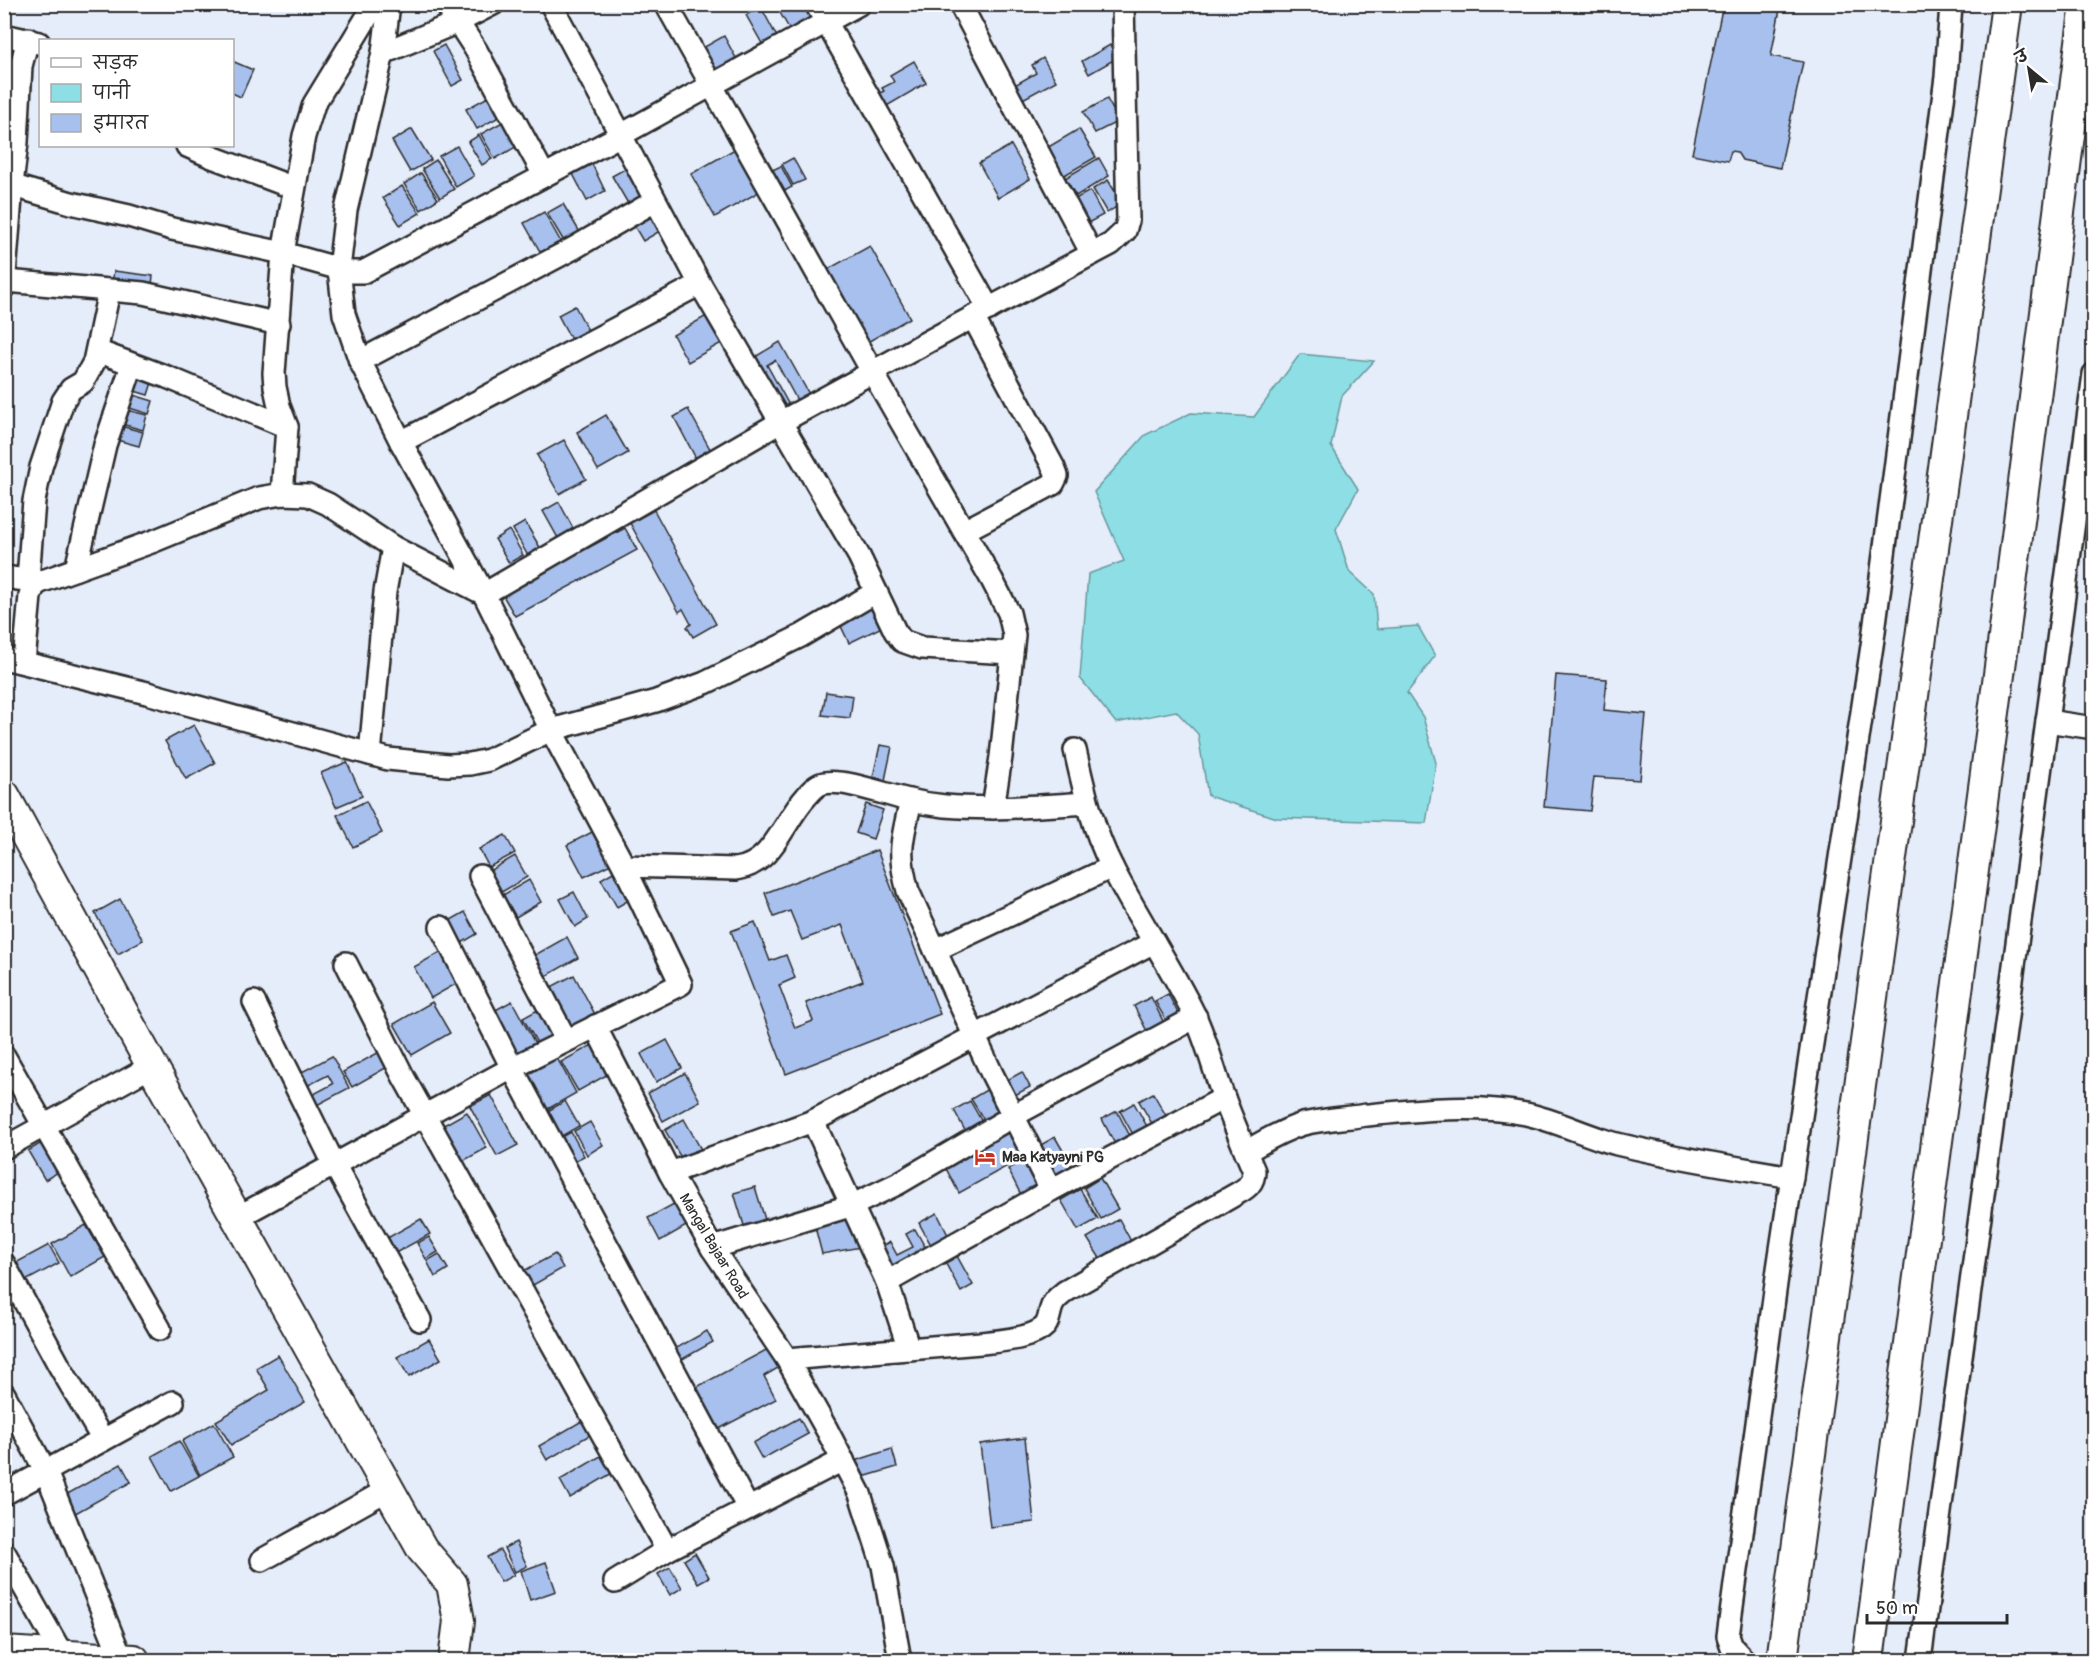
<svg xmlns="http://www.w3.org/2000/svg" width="2098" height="1665" font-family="Pangolin,'Playpen Sans Deva',sans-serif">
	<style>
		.water { fill: #8ddfe5; stroke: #66979b; stroke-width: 1.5 }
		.building { fill: #a7c0ee; stroke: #2b2b2b; stroke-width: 1.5 }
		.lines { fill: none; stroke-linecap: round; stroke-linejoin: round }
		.street-casing { stroke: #2b2b2b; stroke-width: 26 }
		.secondary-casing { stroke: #2b2b2b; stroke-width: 34 }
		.street { stroke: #fff; stroke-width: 21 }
		.secondary { stroke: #fff; stroke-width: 30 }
		.labels { text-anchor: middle; stroke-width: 6; stroke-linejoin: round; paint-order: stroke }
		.poi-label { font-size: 15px; font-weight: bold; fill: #2b2b2b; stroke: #fff; text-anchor: start }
		.street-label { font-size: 15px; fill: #2b2b2b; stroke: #fff }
	</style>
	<rect width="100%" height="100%" fill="#e5ecfa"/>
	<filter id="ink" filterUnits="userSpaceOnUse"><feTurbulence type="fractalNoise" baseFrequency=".0167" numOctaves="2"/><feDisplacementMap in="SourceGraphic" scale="12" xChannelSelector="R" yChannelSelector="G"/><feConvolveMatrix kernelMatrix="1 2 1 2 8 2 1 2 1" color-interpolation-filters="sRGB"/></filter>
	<g filter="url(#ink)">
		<polygon class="water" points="1300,354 1374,361 1342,396 1331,446 1358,489 1336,529 1349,571 1374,594 1377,629 1418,626 1435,656 1407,693 1423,717 1436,763 1426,823 1277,818 1208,796 1198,734 1176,711 1116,723 1080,678 1088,574 1124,561 1094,492 1145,435 1191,413 1254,417"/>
		<g class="building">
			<polygon points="775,4 805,4 812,17 790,30"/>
			<polygon points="1723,4 1781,4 1771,56 1803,62 1780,168 1742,160 1737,152 1731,151 1728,161 1692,154"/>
			<polygon points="761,7 778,39 764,47 746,15"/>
			<polygon points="724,36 737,60 714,73 701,49"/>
			<polygon points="444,45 463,80 452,86 433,51"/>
			<polygon points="1110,45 1117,58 1089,74 1082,61"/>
			<polygon points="1043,58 1056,81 1021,100 1013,86 1036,73 1032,65"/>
			<polygon points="232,61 253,70 241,97 232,93"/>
			<polygon points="914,61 926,83 880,110 873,97 884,91 882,88 894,82 890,75"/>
			<polygon points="488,97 499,117 477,129 466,109"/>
			<polygon points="1107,99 1119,121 1095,133 1083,112"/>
			<polygon points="506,120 519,145 495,159 481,134"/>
			<polygon points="412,129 431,160 410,172 392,141"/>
			<polygon points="1079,129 1096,157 1061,177 1045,149"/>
			<polygon points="479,135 492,159 482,165 468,142"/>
			<polygon points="1011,145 1030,179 998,198 979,163"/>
			<polygon points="457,146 474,176 456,187 439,156"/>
			<polygon points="740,146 764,189 715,217 691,174"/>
			<polygon points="793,158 805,180 793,185 782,164"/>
			<polygon points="1099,158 1109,176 1076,196 1065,178"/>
			<polygon points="436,160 454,189 440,198 422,169"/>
			<polygon points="592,164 605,191 587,201 573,174"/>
			<polygon points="630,166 648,197 630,207 612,176"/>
			<polygon points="781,166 792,187 779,194 768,172"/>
			<polygon points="421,173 438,199 421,210 404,184"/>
			<polygon points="1108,180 1122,203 1107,213 1093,189"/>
			<polygon points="402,186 420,213 400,225 383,198"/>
			<polygon points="1090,191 1103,215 1086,224 1073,200"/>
			<polygon points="563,204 581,234 565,243 547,213"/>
			<polygon points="656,211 665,228 643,241 633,224"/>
			<polygon points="544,212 562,244 542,255 524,223"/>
			<polygon points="870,246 910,318 864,344 823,272"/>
			<polygon points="114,271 153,276 151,294 111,289"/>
			<polygon points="575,306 591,336 574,345 558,315"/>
			<polygon points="710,314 725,341 688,362 673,335"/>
			<polygon points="780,342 810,396 798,402 775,360 767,365 790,407 779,413 750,360"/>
			<polygon points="136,372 154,376 148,395 131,390"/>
			<polygon points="127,393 153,401 149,414 123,406"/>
			<polygon points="122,409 147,415 143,430 118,423"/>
			<polygon points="688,409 715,458 700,466 674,417"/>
			<polygon points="606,415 628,453 598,470 577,432"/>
			<polygon points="117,425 143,432 139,446 113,439"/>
			<polygon points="564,440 586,479 559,494 537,455"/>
			<polygon points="559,502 574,530 558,538 543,511"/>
			<polygon points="654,510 716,624 693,637 687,627 691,624 683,609 679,612 630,523"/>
			<polygon points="525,522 541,549 528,556 513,529"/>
			<polygon points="625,528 637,550 515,616 502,594"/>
			<polygon points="509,530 523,555 509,563 495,539"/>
			<polygon points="873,605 884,626 849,643 839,622"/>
			<polygon points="1556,675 1607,679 1604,710 1646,714 1640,780 1594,777 1590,811 1544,807"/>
			<polygon points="826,692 853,696 850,718 822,715"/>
			<polygon points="194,725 215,763 186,779 165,741"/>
			<polygon points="880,745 892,747 885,780 873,777"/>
			<polygon points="347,762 362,796 336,807 321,773"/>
			<polygon points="366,801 382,833 353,847 337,815"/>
			<polygon points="866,804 883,810 873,839 856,833"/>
			<polygon points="594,831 611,864 584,877 567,845"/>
			<polygon points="505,835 515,853 489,867 479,849"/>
			<polygon points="877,850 940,1014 786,1074 731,931 755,922 770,961 786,955 795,978 779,985 795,1028 813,1021 806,1003 863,981 842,925 802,940 790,911 774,917 765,893"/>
			<polygon points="515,856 527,877 500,893 489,871"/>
			<polygon points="613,872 629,900 617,907 601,879"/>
			<polygon points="529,880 541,902 516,917 503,895"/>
			<polygon points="574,892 588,919 575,927 560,899"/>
			<polygon points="120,899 143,940 118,954 95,913"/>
			<polygon points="465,912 477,934 455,947 442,925"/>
			<polygon points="567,937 578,958 546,976 535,955"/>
			<polygon points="446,949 463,980 431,998 414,967"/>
			<polygon points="574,975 597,1018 574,1030 551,987"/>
			<polygon points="1168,994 1182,1021 1170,1027 1155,1001"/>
			<polygon points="1151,997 1167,1029 1150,1037 1134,1006"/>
			<polygon points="512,1001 538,1049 516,1061 490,1013"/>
			<polygon points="432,1002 450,1033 412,1055 394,1024"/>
			<polygon points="547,1005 563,1035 540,1048 523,1018"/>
			<polygon points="667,1040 682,1068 656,1082 641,1054"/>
			<polygon points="596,1043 612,1072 578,1091 561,1062"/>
			<polygon points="383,1050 391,1065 352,1087 343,1072"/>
			<polygon points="332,1056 349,1088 315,1106 310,1096 333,1084 328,1075 305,1087 298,1074"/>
			<polygon points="557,1058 576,1093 546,1110 527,1075"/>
			<polygon points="1022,1072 1030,1087 1015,1095 1007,1080"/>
			<polygon points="685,1073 700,1101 663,1121 648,1093"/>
			<polygon points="988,1089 1004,1115 987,1125 971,1099"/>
			<polygon points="1153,1093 1168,1119 1154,1127 1139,1101"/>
			<polygon points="491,1095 518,1145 497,1156 470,1106"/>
			<polygon points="565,1101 579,1126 560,1137 546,1112"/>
			<polygon points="970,1101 985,1127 968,1136 954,1110"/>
			<polygon points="1134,1103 1149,1130 1135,1138 1120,1111"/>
			<polygon points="1117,1111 1132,1140 1117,1148 1102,1119"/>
			<polygon points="467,1112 487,1148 459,1163 440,1127"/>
			<polygon points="684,1119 703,1153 684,1163 665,1130"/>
			<polygon points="1012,1120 1029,1154 959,1193 942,1161"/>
			<polygon points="590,1122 603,1145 587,1155 574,1131"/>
			<polygon points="571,1132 584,1156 570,1163 557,1140"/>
			<polygon points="1055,1137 1073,1168 1054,1178 1037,1147"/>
			<polygon points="43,1142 60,1171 45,1180 28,1151"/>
			<polygon points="1028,1159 1042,1187 1022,1197 1008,1169"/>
			<polygon points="1100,1178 1118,1209 1101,1219 1084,1188"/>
			<polygon points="755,1187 767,1226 746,1232 734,1193"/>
			<polygon points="1080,1189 1098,1219 1078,1230 1061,1200"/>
			<polygon points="683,1199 695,1221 660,1241 648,1218"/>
			<polygon points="937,1213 953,1245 936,1254 919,1223"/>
			<polygon points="848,1218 861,1247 822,1254 815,1227"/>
			<polygon points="421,1219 430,1234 390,1256 382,1241"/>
			<polygon points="1119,1219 1133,1245 1103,1263 1087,1238"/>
			<polygon points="86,1225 105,1257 70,1277 52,1244"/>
			<polygon points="915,1229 930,1256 895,1275 881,1247 890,1242 897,1255 913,1247 906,1234"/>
			<polygon points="429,1237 438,1252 426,1259 417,1243"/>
			<polygon points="49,1245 59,1263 20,1284 10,1266"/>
			<polygon points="439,1254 448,1269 435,1277 427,1261"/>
			<polygon points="555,1254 563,1268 526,1289 518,1274"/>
			<polygon points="957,1256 973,1285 961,1292 945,1262"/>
			<polygon points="707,1331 713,1342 679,1361 673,1350"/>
			<polygon points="429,1339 441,1359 409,1377 397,1357"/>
			<polygon points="768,1349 778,1368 764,1376 776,1399 717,1430 695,1388"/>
			<polygon points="278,1355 305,1402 231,1445 216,1421 269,1390 256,1368"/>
			<polygon points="587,1418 595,1432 547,1460 539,1446"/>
			<polygon points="799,1418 808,1434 762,1459 753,1443"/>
			<polygon points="214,1423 233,1457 200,1475 182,1441"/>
			<polygon points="1025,1438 1034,1522 990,1527 980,1444"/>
			<polygon points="179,1441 199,1476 171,1491 152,1456"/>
			<polygon points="892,1449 897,1467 853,1480 848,1463"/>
			<polygon points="604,1454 614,1472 570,1498 560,1480"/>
			<polygon points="121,1464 131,1482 72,1515 62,1497"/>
			<polygon points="516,1542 527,1566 515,1572 504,1548"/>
			<polygon points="500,1550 514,1575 501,1582 487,1557"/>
			<polygon points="695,1553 709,1577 698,1583 684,1560"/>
			<polygon points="546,1562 556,1591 530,1600 521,1571"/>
			<polygon points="670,1567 682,1588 670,1595 658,1574"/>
		</g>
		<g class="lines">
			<g class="street-casing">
				<g id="street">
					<polyline points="446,4 476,50 544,175"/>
					<polyline points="551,4 700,284 859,556 895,631 902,641 922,648 1011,653"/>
					<polyline points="666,4 873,373 992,580 1009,613 1014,635 1001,757 993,808"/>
					<polyline points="816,4 989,309"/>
					<polyline points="960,4 1092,254"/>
					<polyline points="4,35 39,43"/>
					<polyline points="383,53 458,22 493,4"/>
					<polyline points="187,146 212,157 294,188"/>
					<polyline points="4,183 71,203 129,216 172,229 283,253 351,272 363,272 621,135 859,4"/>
					<polyline points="6,281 143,293 279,324"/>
					<polyline points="4,287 12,185 17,142 21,66 28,39"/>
					<polyline points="97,351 167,377 287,427"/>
					<polyline points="360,361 574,248 655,201"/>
					<polyline points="401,442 700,284"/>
					<polyline points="282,494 287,427 279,406 275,387 274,373 283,253 304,136 314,104 375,4"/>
					<polyline points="964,531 1053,484 1057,476 1054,468 973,317"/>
					<polyline points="76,569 105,445 132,365"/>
					<polyline points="4,577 40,582"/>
					<polyline points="28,579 34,501 41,467 63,401 71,389 83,382 94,362 109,291"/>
					<polyline points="4,658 147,693 388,759 448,765 470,764 489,760 551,730 656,701 705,683 801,636 876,592"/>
					<polyline points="24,662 30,596 34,586 40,582 154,541 259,498 282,494 308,495 328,504 393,547 484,594 779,423 973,317 1111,244 1125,231 1128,220 1123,4"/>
					<polyline points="2047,721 2094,728"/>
					<polyline points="370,754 385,592 393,547"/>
					<path d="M911 801C902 839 897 852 908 891L992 1074 1051 1190"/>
					<path d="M624 866 736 869C773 864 783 822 806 797 811 791 817 784 824 783 846 779 886 795 909 800 921 803 933 805 945 806 993 810 1040 806 1087 803"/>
					<polyline points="480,876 566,1040"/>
					<polyline points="441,927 512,1068 748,1508"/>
					<polyline points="935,950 1112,867"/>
					<polyline points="346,963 404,1078 667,1550"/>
					<polyline points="254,1002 334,1164 420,1320"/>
					<polyline points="595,1026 670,1173 712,1248 787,1359 827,1430 860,1494 883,1566 900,1660"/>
					<polyline points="4,1056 160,1329"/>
					<polyline points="813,1121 887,1282 909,1349"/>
					<polyline points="4,1148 152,1066"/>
					<path d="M1246 1152C1264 1141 1283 1130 1303 1124 1324 1119 1346 1118 1367 1115 1419 1110 1474 1104 1526 1114 1558 1121 1586 1136 1617 1144 1675 1158 1734 1167 1792 1177"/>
					<polyline points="670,1173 813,1121 1154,942"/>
					<polyline points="238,1217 512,1068 681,984 624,866 551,730 484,594 401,442 360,361 344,314 339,269 346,210 383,53 389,4"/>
					<polyline points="712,1248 853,1205 899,1183 1013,1116 1196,1017"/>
					<polyline points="4,1264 60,1367 103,1440"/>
					<polyline points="887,1282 1051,1190 1224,1098"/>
					<path d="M787 1359 981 1343C998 1341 1033 1339 1045 1326 1050 1320 1049 1311 1053 1304 1056 1298 1061 1295 1066 1291L1238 1193C1247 1188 1254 1183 1254 1171 1242 1143 1230 1115 1220 1087 1212 1063 1205 1037 1194 1014 1169 963 1137 917 1112 867 1093 830 1084 790 1075 750"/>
					<polyline points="4,1394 46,1472 122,1660"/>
					<polyline points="4,1494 173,1402"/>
					<polyline points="4,1552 63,1656"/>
					<polyline points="262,1560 389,1489"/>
					<polyline points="615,1582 667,1550 843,1460"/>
					<polyline points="1744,1660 1732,1647 1728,1636 1778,1269 1873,639 1946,77 1951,4"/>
					<polyline points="1920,1660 2094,374"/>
				</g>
			</g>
			<g class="secondary-casing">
				<g id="secondary">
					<polyline points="4,795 152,1066 422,1549 452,1584 459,1621 454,1660"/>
					<polyline points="4,1652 134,1660"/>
					<polyline points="1782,1660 2007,4"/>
					<polyline points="1868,1660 2004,637 2086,4"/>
				</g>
			</g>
			<use href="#street" class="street"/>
			<use href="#secondary" class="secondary"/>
		</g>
	</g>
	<defs>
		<g id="hotel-bare" transform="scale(1.62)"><path d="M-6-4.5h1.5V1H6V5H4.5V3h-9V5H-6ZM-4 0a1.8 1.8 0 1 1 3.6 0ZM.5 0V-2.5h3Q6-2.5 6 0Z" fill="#c8321e" stroke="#fff" stroke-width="2.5" paint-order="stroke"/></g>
	</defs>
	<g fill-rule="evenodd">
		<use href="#hotel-bare" x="985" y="1157"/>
	</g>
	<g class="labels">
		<g class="poi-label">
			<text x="1002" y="1162">Maa Katyayni PG</text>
		</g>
		<g class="street-label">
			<text transform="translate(714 1246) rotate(59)" y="5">Mangal Bajaar Road</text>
		</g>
	</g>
	<rect width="2098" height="1665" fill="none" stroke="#fff" stroke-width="24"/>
	<rect x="12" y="12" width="2074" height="1641" fill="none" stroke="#2b2b2b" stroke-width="2" filter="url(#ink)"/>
	<rect x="39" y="39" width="195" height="108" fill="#ffffff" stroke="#aaaaaa" stroke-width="1.5"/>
	<rect x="51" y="58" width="30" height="9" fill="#ffffff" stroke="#aaaaaa" stroke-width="1.5"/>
	<text x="93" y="69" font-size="18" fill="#2b2b2b">सड़क</text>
	<rect x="51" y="84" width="30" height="18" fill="#8ddfe5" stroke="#aaaaaa" stroke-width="1.5"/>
	<text x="93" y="99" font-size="18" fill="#2b2b2b">पानी</text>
	<rect x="51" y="114" width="30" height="18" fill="#a7c0ee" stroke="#aaaaaa" stroke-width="1.5"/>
	<text x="93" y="129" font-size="18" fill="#2b2b2b">इमारत</text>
	<g transform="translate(2029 69) rotate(330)" stroke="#ffffff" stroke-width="4.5" paint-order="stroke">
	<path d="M0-4.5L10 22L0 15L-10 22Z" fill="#2b2b2b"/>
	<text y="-9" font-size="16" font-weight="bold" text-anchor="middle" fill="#2b2b2b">उ</text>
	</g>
	<path d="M1867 1614v9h140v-9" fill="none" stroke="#2b2b2b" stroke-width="3"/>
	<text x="1876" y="1614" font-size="18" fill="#2b2b2b" stroke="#ffffff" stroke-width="4.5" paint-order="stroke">50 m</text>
</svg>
